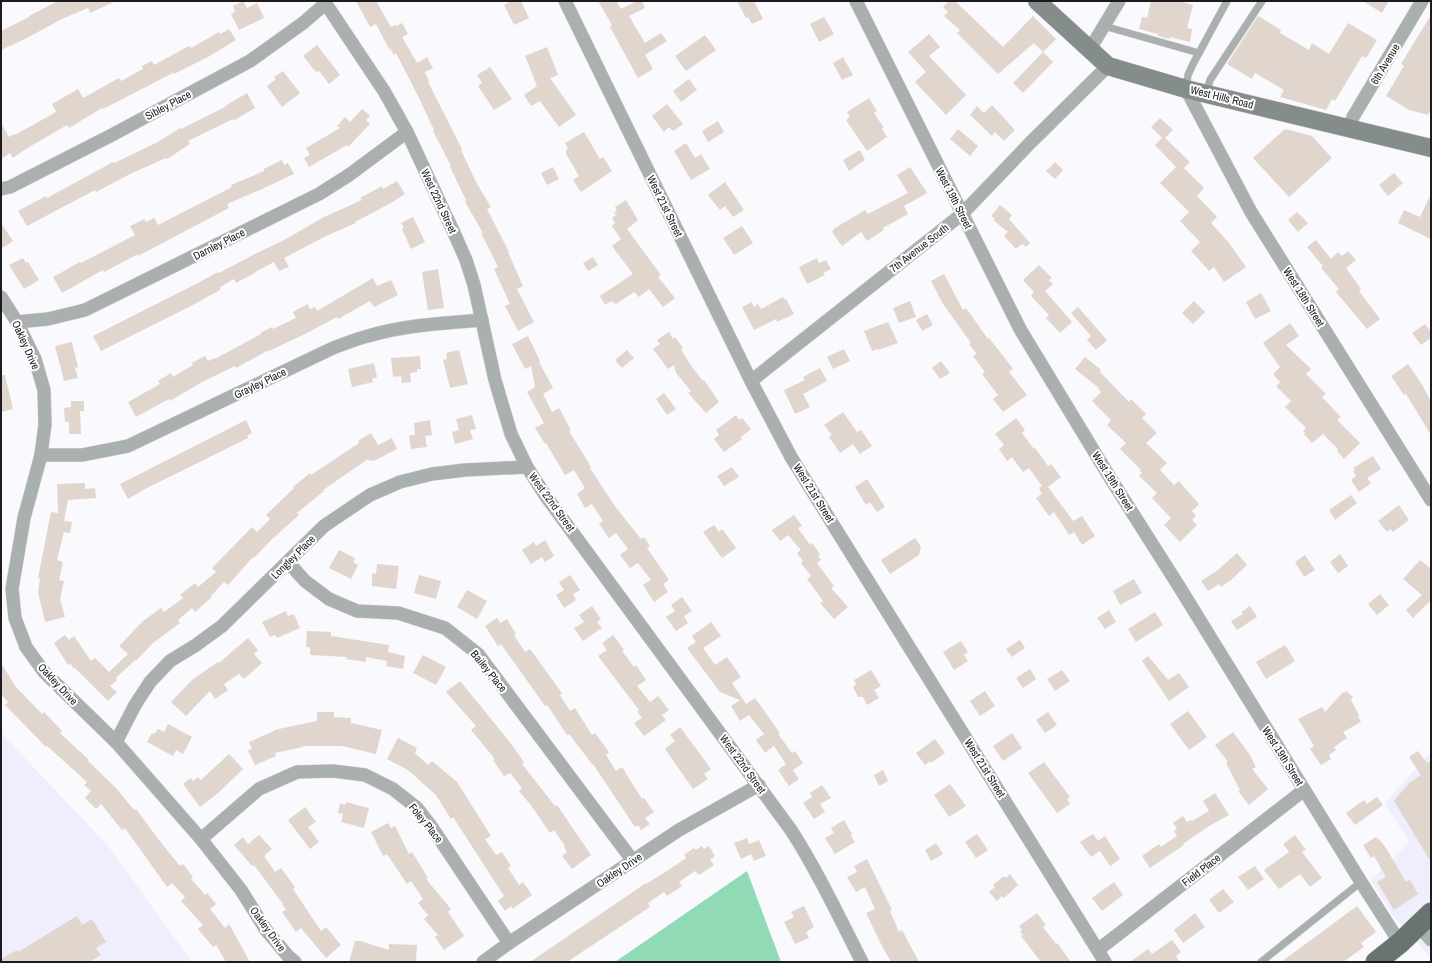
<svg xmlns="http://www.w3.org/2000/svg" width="1432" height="963" font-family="'Archivo Narrow',sans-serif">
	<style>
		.built { fill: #efeefd }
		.green { fill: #91dab6 }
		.building { fill: #e1d6ce }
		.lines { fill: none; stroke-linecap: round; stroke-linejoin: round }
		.lane-casing { stroke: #d6d6da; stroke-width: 8 }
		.street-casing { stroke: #d6d6da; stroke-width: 14 }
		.secondary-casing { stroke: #d6d6da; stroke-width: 19 }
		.primary-casing { stroke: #d6d6da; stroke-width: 22 }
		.lane { stroke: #aab0ae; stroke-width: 7 }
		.street { stroke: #aab0ae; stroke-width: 13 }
		.secondary { stroke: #848d89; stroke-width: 18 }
		.primary { stroke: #697470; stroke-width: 21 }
		.labels { text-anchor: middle; stroke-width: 4; stroke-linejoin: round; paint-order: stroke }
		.street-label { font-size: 11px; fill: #1c1c20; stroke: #fff }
	</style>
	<rect width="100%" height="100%" fill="#f9f9fe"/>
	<g class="built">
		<polygon points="1,733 108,846 192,962 1,962"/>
		<polygon points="1431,752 1431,958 1394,917 1371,880 1409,842 1385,803"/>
	</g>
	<polygon class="green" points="747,871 781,962 615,962"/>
	<g class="building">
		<polygon points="58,1 116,1 90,13 88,8 62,19 23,40 1,50 1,31 29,17 29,16"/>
		<polygon points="243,1 247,8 257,3 264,18 239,30 231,14 235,12 233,6"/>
		<polygon points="356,1 376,1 391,27 395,25 396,26 402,23 408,34 402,37 417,63 427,57 433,68 425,72 429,81 428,82 462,149 461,150 477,184 491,207 487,209 509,252 508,252 523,286 517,289 534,322 518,331 505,306 510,304 494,269 498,267 481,233 483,233 465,202 466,200 450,167 451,166 433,131 434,130 418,96 396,53 394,55 390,48 389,49 376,24 370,27"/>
		<polygon points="512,1 521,1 529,18 514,25 504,5"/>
		<polygon points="598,1 616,1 621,9 637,1 642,1 645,8 629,16 645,43 661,33 667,41 645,55 653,69 638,78 610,27 612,25"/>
		<polygon points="737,1 754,1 763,19 752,24 748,17 746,18"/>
		<polygon points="949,1 955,1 1003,47 1033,16 1056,39 1043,52 1034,43 998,74 957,33 960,30 944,16 948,12 943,7"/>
		<polygon points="1151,1 1179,1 1193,5 1187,28 1192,29 1190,42 1170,37 1170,39 1158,36 1158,34 1139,29 1142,17 1147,18"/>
		<polygon points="1363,1 1389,1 1382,13"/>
		<polygon points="1431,15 1431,109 1428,115 1409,110 1386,96 1404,66 1401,64"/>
		<polygon points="1258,16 1281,30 1280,33 1309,50 1312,43 1329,54 1348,23 1377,40 1366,58 1362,56 1335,101 1332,99 1326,110 1280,97 1284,90 1255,73 1252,79 1227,64"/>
		<polygon points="824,17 834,34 819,42 810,24"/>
		<polygon points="229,29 236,40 208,57 174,74 173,73 103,109 102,108 69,128 67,125 24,150 13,158 10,153 1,159 1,123 9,137 14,134 15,135 56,112 52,104 78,89 83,98 119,78 121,81 143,69 142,66 152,61 154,65 189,46 191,48 219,32 220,34"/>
		<polygon points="929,34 940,47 929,56 966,95 946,115 915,82 926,72 908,52"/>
		<polygon points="705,35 716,50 686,71 675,56"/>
		<polygon points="317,45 340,75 329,84 319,71 316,72 303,56"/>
		<polygon points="547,47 558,75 550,78 576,115 559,127 540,101 531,106 524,95 537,86 525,56"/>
		<polygon points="1043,52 1053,62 1023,93 1013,83"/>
		<polygon points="843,57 853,75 842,80 833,63"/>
		<polygon points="490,67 512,99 494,110 478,86 482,83 477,75"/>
		<polygon points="283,71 300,93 282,107 267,86 276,79 274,77"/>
		<polygon points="689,79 697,90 681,102 673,91"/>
		<polygon points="247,93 255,108 233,121 233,119 188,141 190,144 167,159 166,158 130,174 96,192 95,190 27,226 18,211 46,196 47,198 113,162 114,163 158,142 180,128 181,129 225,107 225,106"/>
		<polygon points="869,98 877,111 874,113 884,128 882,129 887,137 867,151 846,120 850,117 847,112"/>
		<polygon points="667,104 683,124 673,131 669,127 664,132 652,116"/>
		<polygon points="992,105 1015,130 1004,141 995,132 992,136 970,115 977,106 984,113"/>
		<polygon points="362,109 370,116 366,120 370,124 348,147 347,145 309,167 304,158 310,155 306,148 340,128 337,126 345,117 350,122"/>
		<polygon points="1160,118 1173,130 1165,138 1190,162 1184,168 1204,188 1197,196 1217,217 1211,223 1229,243 1246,267 1224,282 1214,267 1209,271 1191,251 1200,242 1180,221 1189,212 1160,183 1176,167 1155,145 1162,138 1151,127"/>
		<polygon points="718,121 724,132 708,142 702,131"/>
		<polygon points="958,129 978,146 970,156 950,139"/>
		<polygon points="1285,129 1312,136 1332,158 1289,197 1253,158"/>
		<polygon points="584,132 600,159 603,157 612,171 581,192 573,180 579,176 566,154 566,150 568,149 565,143"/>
		<polygon points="686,143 695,158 701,154 710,169 691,180 674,151"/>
		<polygon points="860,150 865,160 849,171 843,160"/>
		<polygon points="282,160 284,165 288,163 294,174 262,189 227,204 229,208 138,256 138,254 104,272 103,270 62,293 53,277 80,262 81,263 135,235 130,226 144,219 146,222 154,218 158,225 232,187 231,185 264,171 264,169"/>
		<polygon points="1055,162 1063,170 1055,179 1046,171"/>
		<polygon points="553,167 559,179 547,185 541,173"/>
		<polygon points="910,167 927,193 904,206 908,214 883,228 884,230 867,241 861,232 842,246 832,232 835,228 865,210 868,214 908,193 897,175"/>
		<polygon points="1394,173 1403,183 1388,196 1379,185"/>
		<polygon points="397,181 405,194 391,203 355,222 356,223 326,236 284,258 289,267 279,271 274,262 255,272 255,273 236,283 234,279 220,287 220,290 189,307 101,351 93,336 194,285 218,272 219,273 255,254 286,239 324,217 362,200 360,198 382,186 383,189"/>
		<polygon points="725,182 744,210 733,217 725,206 720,210 708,195"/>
		<polygon points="1431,194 1431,239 1398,223 1404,210 1420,217"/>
		<polygon points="626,200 638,220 627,229 661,275 658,277 675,298 663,307 649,289 639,297 634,292 616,304 611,301 605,305 600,296 633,274 612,246 621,239 612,226 615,223 612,218 616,215 614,212 617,211 615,207"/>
		<polygon points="1000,205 1012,215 1009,219 1030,243 1026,247 1022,244 1016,249 1004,236 1008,232 993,220 995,219 991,216"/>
		<polygon points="1297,212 1308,223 1298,232 1288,220"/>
		<polygon points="413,217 425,242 411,249 402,229 404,228 401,223"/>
		<polygon points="1,223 13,241 1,249"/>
		<polygon points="742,226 753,243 734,255 723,238"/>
		<polygon points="1316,240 1331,259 1338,252 1342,256 1348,251 1356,260 1346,268 1361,289 1359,291 1380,319 1367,329 1336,292 1339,289 1321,268 1323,266 1307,247"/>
		<polygon points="593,257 598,265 588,271 583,263"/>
		<polygon points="23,258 26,263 28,262 39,280 24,289 9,265"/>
		<polygon points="817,258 819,263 826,260 831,269 823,273 825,275 807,284 799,267"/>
		<polygon points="1039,265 1052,278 1049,280 1053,284 1045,291 1072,322 1060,333 1046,318 1049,315 1031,296 1034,292 1023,280"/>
		<polygon points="438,269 444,308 428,310 422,272"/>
		<polygon points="944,274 963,310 966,308 988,339 989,338 1004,357 1013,369 1009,372 1027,395 1003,412 993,399 998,395 982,374 985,372 973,356 977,354 969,344 971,343 943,304 931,281"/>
		<polygon points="373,278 377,286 391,280 398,295 374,307 370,301 338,319 337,317 305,334 269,351 269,350 236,368 235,366 202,382 170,401 169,399 136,417 128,402 160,384 158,381 171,373 173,377 193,365 192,363 205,356 208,361 214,358 215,359 261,334 260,333 272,327 273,329 296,318 293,312 308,304 310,309 315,307 317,311"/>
		<polygon points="1261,293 1271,311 1255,319 1246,302"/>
		<polygon points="783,297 785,300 786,299 794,314 777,322 776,319 754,330 742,307 752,302 754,307 758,304 761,309"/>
		<polygon points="910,301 916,317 899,323 893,308"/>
		<polygon points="1194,301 1205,312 1193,324 1182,313"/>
		<polygon points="1078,307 1107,340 1096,350 1087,340 1091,336 1071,313"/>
		<polygon points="927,314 933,325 922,331 916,320"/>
		<polygon points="888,322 898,343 878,350 878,349 872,351 864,331"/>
		<polygon points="1290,323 1299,336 1286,345 1311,369 1306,374 1326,394 1322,397 1341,417 1337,420 1360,443 1344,459 1337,451 1338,449 1323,434 1312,443 1304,434 1305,433 1303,431 1306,428 1285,407 1291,401 1276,386 1280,382 1273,374 1280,367 1263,343"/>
		<polygon points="1425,324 1431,332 1431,338 1421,345 1412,333"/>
		<polygon points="669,332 673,339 675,337 683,348 681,350 692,367 703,381 704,380 719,402 706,413 688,393 691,391 676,373 674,365 668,369 653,349 660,344 657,340"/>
		<polygon points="528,336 540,361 539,362 553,388 543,394 552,412 559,408 571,430 569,431 591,467 590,468 614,505 641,539 644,537 650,546 647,548 669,580 663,584 668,592 654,602 643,585 651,580 638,563 630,568 620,555 628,549 616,533 609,538 599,524 603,521 592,504 585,508 577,494 585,488 574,470 565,475 546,443 545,444 535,428 544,423 527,392 535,387 531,366 525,369 512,344"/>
		<polygon points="72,342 78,367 75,368 78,378 64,381 55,346"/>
		<polygon points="844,349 850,361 833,369 827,357"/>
		<polygon points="459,350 468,384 450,388 443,360 447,359 446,353"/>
		<polygon points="627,350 634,358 622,368 615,360"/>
		<polygon points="420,356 421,369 417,369 417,372 410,373 411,382 402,383 401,376 393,377 391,358"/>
		<polygon points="1085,357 1101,370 1100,372 1129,402 1131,399 1146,414 1142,418 1157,433 1146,443 1167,463 1160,470 1174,485 1179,481 1199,504 1192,511 1196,516 1192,520 1197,525 1180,542 1164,525 1171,518 1152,498 1157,493 1139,476 1142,473 1140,471 1141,470 1120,449 1126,443 1107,425 1111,420 1092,401 1101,392 1098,389 1099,388 1075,369"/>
		<polygon points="941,361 950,373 940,379 932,368"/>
		<polygon points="374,363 377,377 372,379 373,382 352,387 348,369"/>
		<polygon points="1408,364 1421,383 1431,401 1431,435 1406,394 1404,395 1391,376"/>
		<polygon points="820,368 827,381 803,394 810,407 795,414 784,390 805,380 803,377"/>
		<polygon points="1,375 5,375 13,409 1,412"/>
		<polygon points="664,393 676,409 667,415 656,399"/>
		<polygon points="71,401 84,401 84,411 80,411 81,434 69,434 69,422 65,422 64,408 71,407"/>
		<polygon points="843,412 857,432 861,430 872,446 860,454 853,444 840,453 829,437 832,435 824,425"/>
		<polygon points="472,415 476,429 470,430 473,439 455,444 452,432 459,430 456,419"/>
		<polygon points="736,415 739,420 742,418 751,429 741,437 742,439 724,452 714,439 719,435 716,430"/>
		<polygon points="1016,418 1025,430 1022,433 1034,449 1035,448 1048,466 1051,464 1061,477 1048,487 1073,521 1082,516 1095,536 1082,545 1074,532 1069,535 1054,512 1049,516 1036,498 1042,494 1039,488 1042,486 1029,468 1023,472 1012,457 1007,461 999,449 1004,445 995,434"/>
		<polygon points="246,420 252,433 247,436 248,438 145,489 128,499 120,484"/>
		<polygon points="430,420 432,435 425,436 427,447 411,449 409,435 415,435 414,423"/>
		<polygon points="371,433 378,445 392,438 397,449 374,461 373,460 370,461 368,459 323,490 324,491 297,513 299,515 271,540 254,558 253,557 228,585 224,582 211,596 212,597 195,612 192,608 178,620 180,623 153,643 136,661 135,660 116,678 117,680 110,686 117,692 108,701 75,668 74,669 70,663 68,665 54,643 65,635 69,640 74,636 91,661 95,658 109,672 128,654 119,646 143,621 161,608 164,612 183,598 180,595 195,583 198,587 216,572 212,568 252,527 257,532 270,519 266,515 294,488 293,487 310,473 311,475 359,443 358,441"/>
		<polygon points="1373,456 1381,469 1367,478 1371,483 1359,492 1351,480 1356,476 1353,471 1355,470 1353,468"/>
		<polygon points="732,467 739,477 724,486 717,476"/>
		<polygon points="867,479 885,507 877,512 870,502 866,505 855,487"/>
		<polygon points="85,483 85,489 95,488 96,498 68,500 64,521 72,522 70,533 64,532 57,560 63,562 59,580 64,581 60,599 65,617 45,622 38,592 40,578 38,578 51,512 58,513 57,484"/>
		<polygon points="1351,495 1357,503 1335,520 1329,510"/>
		<polygon points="1399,505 1409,520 1393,532 1391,529 1387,532 1378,521"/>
		<polygon points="794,515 802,526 798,528 810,545 812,543 820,554 818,556 821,560 817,563 834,586 831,588 848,607 834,619 820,603 823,601 807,579 811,576 801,563 803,561 797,553 801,550 788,535 780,541 772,530"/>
		<polygon points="714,525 719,532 722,529 736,548 722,558 703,532"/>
		<polygon points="915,538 921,547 919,555 890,574 881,560"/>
		<polygon points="545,540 554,556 545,562 542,557 531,564 522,550 534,542 536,546"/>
		<polygon points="339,550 355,558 353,562 358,565 351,579 329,568"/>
		<polygon points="1237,553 1247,565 1231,580 1221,587 1219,584 1208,591 1201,581 1218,570"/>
		<polygon points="1340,554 1348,566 1338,573 1330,562"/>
		<polygon points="1305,555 1315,570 1304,577 1295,562"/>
		<polygon points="1420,560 1431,569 1431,604 1429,602 1413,618 1406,610 1422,595 1403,579"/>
		<polygon points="377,564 399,566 396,589 372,586 372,573 376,574"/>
		<polygon points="419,575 441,581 436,599 414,593"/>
		<polygon points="570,575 580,590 573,594 576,600 564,608 556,595 564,590 559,582"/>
		<polygon points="1134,579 1142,593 1120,605 1113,591"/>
		<polygon points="467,590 487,601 477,619 457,607"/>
		<polygon points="1380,594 1389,605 1377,615 1368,604"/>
		<polygon points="682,597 692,611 684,616 688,623 676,631 666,617 675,611 671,605"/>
		<polygon points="592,606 601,619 597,622 602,628 583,641 574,628 584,622 579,615"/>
		<polygon points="1250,606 1257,617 1237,630 1231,621 1243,614 1241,612"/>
		<polygon points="1109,610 1116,622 1105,629 1097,618"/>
		<polygon points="286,611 288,616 294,614 300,628 277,638 275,635 270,637 262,622"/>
		<polygon points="1155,612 1163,625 1136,642 1128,629"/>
		<polygon points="497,618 500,623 507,619 516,634 514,635 525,652 530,649 562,693 560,695 570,711 575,708 592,735 595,733 609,752 606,755 616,771 622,767 642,799 644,798 654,812 645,818 650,824 641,830 638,825 635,827 593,764 592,764 569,734 567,735 547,705 545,706 501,644 498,646 485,626"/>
		<polygon points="711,622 721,636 703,648 715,665 727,657 741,677 732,683 746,704 755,698 780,733 778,734 792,753 795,751 803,763 793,770 799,779 789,786 778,770 786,764 774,746 765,753 756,740 764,734 749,715 740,721 731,706 740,700 720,692 687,648 696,642 692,636"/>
		<polygon points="307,631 331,632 331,636 389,645 388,652 405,656 403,669 386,666 387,661 366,657 366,662 346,659 347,657 310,655 310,647 306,647"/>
		<polygon points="613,635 624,650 622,651 634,667 636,665 646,680 637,686 650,702 658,696 669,710 662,715 666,720 644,736 634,723 642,718 637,711 639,710 598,656 607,650 602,643"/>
		<polygon points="248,638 258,650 254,654 262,663 244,679 239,674 224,684 228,690 215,699 210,691 186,716 171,702 193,679 218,662 219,663"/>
		<polygon points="1020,640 1025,648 1012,657 1006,649"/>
		<polygon points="961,641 968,652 964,655 968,661 954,670 943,652"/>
		<polygon points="1285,645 1295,661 1266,679 1256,662"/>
		<polygon points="423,655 446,667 436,685 413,673"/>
		<polygon points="1148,656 1168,680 1179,673 1189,687 1169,701 1142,661"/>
		<polygon points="1,663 16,687 42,714 44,712 62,731 60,733 89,760 88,761 116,788 134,810 136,809 158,839 180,866 183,864 193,877 191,879 205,895 207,893 216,904 210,909 225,928 229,924 250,962 226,962 216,945 213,947 198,929 203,925 181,901 185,897 172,883 167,887 125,828 122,830 101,804 96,809 85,798 91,791 84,785 87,782 47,746 46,747 5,705 8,702 1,694"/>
		<polygon points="1030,669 1036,679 1023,688 1016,678"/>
		<polygon points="871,670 881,686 874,690 879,698 867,705 863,697 858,697 853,687 856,684 854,680"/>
		<polygon points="1062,670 1070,681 1055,691 1047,679"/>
		<polygon points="460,681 509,741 524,762 522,764 555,806 557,805 591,855 572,869 562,856 567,852 564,847 565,846 554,830 550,833 530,804 519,791 522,788 510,773 504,776 493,760 495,759 471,730 476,726 446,692"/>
		<polygon points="985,691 995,706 980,716 970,701"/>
		<polygon points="1346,691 1353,697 1351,700 1359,715 1358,716 1361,722 1343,732 1347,738 1334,747 1336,750 1329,755 1331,759 1321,765 1310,749 1314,746 1298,719 1322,707 1325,712 1343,692 1344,693"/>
		<polygon points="1188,711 1207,737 1189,750 1170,724"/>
		<polygon points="317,712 334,712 334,717 351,718 351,723 382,730 376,754 342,746 303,746 303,747 275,753 276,756 255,765 248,750 252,749 249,742 274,731 274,730 317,721"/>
		<polygon points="1048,712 1057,725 1045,733 1036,720"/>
		<polygon points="168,724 192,737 183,754 176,750 173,756 147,742 152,733 154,734 158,729 164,732"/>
		<polygon points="680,727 711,769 704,774 708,779 693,789 665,749 675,741 670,735"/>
		<polygon points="1233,732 1250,755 1256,767 1252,769 1268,789 1249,805 1238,791 1240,790 1226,763 1228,762 1215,745"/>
		<polygon points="1012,733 1022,748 1003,761 993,746"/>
		<polygon points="398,738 417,748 415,753 428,765 432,761 457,782 491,836 485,839 496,855 502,852 511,866 508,868 519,885 523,882 532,895 512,909 511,906 505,911 498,901 504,896 453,817 451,819 436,795 408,770 387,759"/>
		<polygon points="935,739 945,753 931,763 930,761 925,765 916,753"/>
		<polygon points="1418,751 1427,763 1431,761 1431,862 1394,801 1409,783 1421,775 1409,757"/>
		<polygon points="229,754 243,769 217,794 200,807 183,784 191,778 193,781 198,777 201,780"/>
		<polygon points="1044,762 1070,797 1067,799 1070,804 1057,813 1028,773"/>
		<polygon points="883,770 888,781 879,786 874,775"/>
		<polygon points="950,784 966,806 949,817 934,795"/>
		<polygon points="822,785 831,798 820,804 825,812 814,819 803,803 812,797 810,793"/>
		<polygon points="1215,793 1229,815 1209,826 1183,844 1184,845 1150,868 1142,856 1159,844 1161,847 1177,836 1174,831 1177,829 1173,823 1183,816 1187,822 1191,820 1192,821 1209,811 1203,801"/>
		<polygon points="1377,797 1383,805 1355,825 1346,813 1364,800 1367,804"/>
		<polygon points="346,802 369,808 364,828 341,822 343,814 338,813 340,803 345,805"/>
		<polygon points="305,807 316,822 308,827 319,842 310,849 288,820"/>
		<polygon points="844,820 852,834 851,836 855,842 835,854 825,838 834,833 831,828"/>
		<polygon points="388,823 391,828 395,826 409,854 412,852 428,878 426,879 451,909 448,912 464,936 444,950 435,937 438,935 424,919 428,915 418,903 423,899 411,881 407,884 387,854 383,856 371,832"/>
		<polygon points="977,834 988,850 976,858 965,842"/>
		<polygon points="1093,834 1098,841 1105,836 1120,859 1110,866 1100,851 1091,857 1080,842"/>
		<polygon points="259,835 272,849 264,856 275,872 281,868 295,887 293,889 321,931 326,927 341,945 326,958 301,928 296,932 282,912 286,910 282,904 283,904 254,865 252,866 234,845 243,837 248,844"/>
		<polygon points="1295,835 1306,850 1302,852 1322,878 1310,887 1300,874 1279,889 1264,870 1289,852 1283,844"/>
		<polygon points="1376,837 1378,840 1379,839 1386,848 1406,882 1410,880 1418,894 1394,910 1377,882 1386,877 1374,856 1371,858 1363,845"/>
		<polygon points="747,838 749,844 759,840 766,856 754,861 751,854 741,859 734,843"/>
		<polygon points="936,843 943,854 931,861 925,850"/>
		<polygon points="702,846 704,849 709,846 715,856 710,860 714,865 699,875 695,871 679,882 682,886 667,896 664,892 648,903 650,907 567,962 530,962 646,883 646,884 670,869 686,858 684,855 694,848 696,850"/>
		<polygon points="867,859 892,910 890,911 899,932 902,930 919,962 891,962 881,944 866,913 875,909 865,887 856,892 847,877 857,872 854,866"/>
		<polygon points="1255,866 1264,879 1248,890 1238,877"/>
		<polygon points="1010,874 1018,885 1004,898 1002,896 997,901 989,892 995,887 993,885 1004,876 1006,878"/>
		<polygon points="1114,882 1123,895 1102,911 1092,898"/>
		<polygon points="1223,889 1234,902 1219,913 1209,900"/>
		<polygon points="804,906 814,927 806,932 809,938 795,944 784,922 794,917 791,912"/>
		<polygon points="1357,906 1376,932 1361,943 1364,947 1343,962 1281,962"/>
		<polygon points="1037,913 1046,925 1043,927 1056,944 1057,943 1071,962 1041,962 1021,936 1023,935 1020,932 1022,930 1019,926"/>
		<polygon points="1195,913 1205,927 1183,943 1174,930"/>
		<polygon points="77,916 82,925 92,919 106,942 96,948 101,955 89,962 1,962 1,959 17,950 18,952"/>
		<polygon points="1172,940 1181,952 1176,956 1180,962 1130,962 1148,949 1152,954"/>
		<polygon points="355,941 360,941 389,950 389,944 417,945 416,962 349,962"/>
	</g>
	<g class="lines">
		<g class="lane-casing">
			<g id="lane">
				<polyline points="1104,26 1199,53"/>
				<polyline points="1186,88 1188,75 1193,64 1227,1"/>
				<polyline points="1206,93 1210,80 1262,1"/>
				<polyline points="1261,962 1361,882"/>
			</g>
		</g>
		<g class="street-casing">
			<g id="street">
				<path d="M324 1 384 91 407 132 455 235 466 260 474 285 495 380 511 434 527 467 545 495 791 830C818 872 839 917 862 962"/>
				<polyline points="565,1 751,381 791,457 1105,962"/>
				<polyline points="856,1 1020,329 1109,476 1180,588 1361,882 1400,943"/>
				<polyline points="1090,49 1119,1"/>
				<polyline points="1186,89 1251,212 1431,500"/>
				<polyline points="1349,128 1353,117 1422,1"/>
				<polyline points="1,189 10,187 110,136 250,61 303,23 325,4"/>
				<polyline points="1,297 17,322 35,359 44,390 45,424 41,455 24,518 12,589 15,618 26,647 44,672 116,742 201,839 241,890 266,930 288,956 295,962"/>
				<polyline points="17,322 48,319 85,310 319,194 349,175 407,132"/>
				<polyline points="751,381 962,214 1030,143 1108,66"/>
				<path d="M41 455H82L128 446 333 348C344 344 356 339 368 336 405 325 444 323 482 320"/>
				<polyline points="288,562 305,581 329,599 357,611 398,613 445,628 478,654 633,861"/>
				<polyline points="116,742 135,705 150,682 170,661 196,645 222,626 324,526 370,495 400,482 432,474 465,470 527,467"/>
				<polyline points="201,839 259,789 297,772 333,771 365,775 393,789 417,808 431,826 509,943"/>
				<polyline points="1419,926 1431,940"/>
				<polyline points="1098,950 1304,790"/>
				<polyline points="483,962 509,943 679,830 759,785"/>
			</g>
		</g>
		<g class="secondary-casing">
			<polyline id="secondary" points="1037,1 1108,66 1186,89 1431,148"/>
		</g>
		<g class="primary-casing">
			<polyline id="primary" points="1376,962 1400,943 1431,913"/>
		</g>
		<use href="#lane" class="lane"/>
		<use href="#street" class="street"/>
		<use href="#secondary" class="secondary"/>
		<use href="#primary" class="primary"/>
	</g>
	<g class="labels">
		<g class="street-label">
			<text transform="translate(1385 64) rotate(-59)" y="4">6th Avenue</text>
			<text transform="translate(1222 97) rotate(14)" y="4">West Hills Road</text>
			<text transform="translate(168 105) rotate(-28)" y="4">Sibley Place</text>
			<text transform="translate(954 198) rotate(63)" y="4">West 19th Street</text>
			<text transform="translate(439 201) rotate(65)" y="4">West 22nd Street</text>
			<text transform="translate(665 206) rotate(64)" y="4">West 21st Street</text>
			<text transform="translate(219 244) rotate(-27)" y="4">Darnley Place</text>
			<text transform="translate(919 248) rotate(-38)" y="4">7th Avenue South</text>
			<text transform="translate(1304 297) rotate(58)" y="4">West 18th Street</text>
			<text transform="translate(26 345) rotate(66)" y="4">Oakley Drive</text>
			<text transform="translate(260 383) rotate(-26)" y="4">Grayley Place</text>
			<text transform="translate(1113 481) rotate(58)" y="4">West 19th Street</text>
			<text transform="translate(814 493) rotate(58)" y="4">West 21st Street</text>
			<text transform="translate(552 502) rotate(54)" y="4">West 22nd Street</text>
			<text transform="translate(293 557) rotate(-45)" y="4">Longley Place</text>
			<text transform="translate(489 671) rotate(51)" y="4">Bailey Place</text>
			<text transform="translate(58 684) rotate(47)" y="4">Oakley Drive</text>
			<text transform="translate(1283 756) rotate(58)" y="4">West 19th Street</text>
			<text transform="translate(743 764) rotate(54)" y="4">West 22nd Street</text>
			<text transform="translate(985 768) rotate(58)" y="4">West 21st Street</text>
			<text transform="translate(426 823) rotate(51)" y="4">Foley Place</text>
			<text transform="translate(619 870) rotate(-34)" y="4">Oakley Drive</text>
			<text transform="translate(1201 870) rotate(-38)" y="4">Field Place</text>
			<text transform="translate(268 929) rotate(54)" y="4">Oakley Drive</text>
		</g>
	</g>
	<rect width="1432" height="963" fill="none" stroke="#1c1c20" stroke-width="4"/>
</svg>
